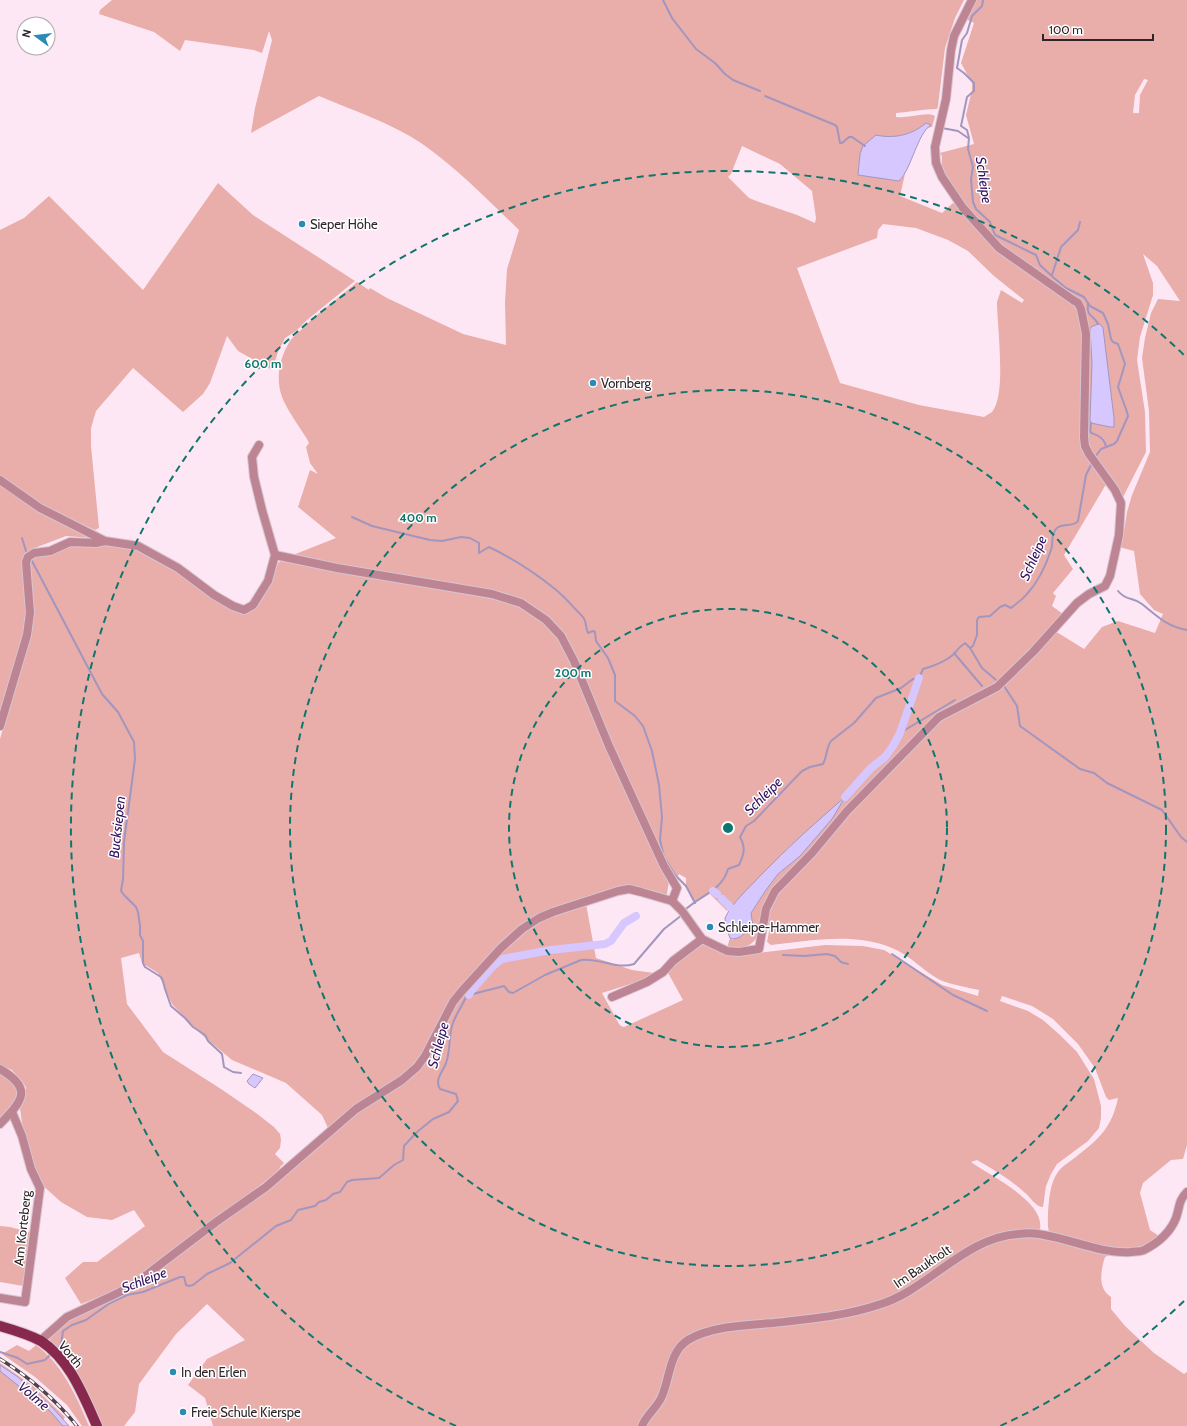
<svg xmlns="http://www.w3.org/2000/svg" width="1187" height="1426" font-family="Cabin,sans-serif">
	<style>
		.green { fill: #e9adaa; fill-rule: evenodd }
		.water { fill: #d6c7fe; stroke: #a396be }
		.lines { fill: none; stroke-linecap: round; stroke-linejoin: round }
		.stream { stroke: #a396be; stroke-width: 2 }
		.canal { stroke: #d6c7fe; stroke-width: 8 }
		.street-casing { stroke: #d8c4d0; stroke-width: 10 }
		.primary-casing { stroke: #d8c4d0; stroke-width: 12 }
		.street { stroke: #bd8594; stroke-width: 8 }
		.primary { stroke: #87284c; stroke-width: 10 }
		.rail-casing { stroke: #4d4349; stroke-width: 3.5 }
		.rail { stroke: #fff; stroke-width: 2; stroke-dasharray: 6; stroke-linecap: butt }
		.ring { fill: none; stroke: #0f766e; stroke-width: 2; stroke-dasharray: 7 5 }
		.poi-dot { fill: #2b8ab6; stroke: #fff; stroke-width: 1.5 }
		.labels { text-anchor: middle; stroke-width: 3; stroke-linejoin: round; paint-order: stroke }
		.poi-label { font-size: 13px; fill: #2d252a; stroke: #fff; text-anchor: start }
		.street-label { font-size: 13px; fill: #2d252a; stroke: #fff }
		.water-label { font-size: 14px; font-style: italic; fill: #33125f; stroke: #fff }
		.centre { fill: #0f766e; stroke: #fff; stroke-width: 2 }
		.ring-label { font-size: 12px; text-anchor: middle; font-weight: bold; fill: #0f766e; stroke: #fff; stroke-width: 3; stroke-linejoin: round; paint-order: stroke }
	</style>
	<rect width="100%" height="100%" fill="#fee7f5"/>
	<g class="green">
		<path d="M112 0H964L955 18 945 48 938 106 937 109C923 109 910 112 896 113V117C908 119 927 111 935 116L932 127 926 128 930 125 926 123 919 130 908 134 896 137 886 138 863 146 860 154 858 174 899 181 905 174 900 196 942 213 953 203 962 209 998 250 1072 300 1080 310 1084 336 1081 435 1108 481 1064 555 1073 569 1053 593 1056 596 1052 606 1063 614 1033 651 995 686 937 717 774 890 756 939C747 949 740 949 727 948L730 938 733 940 751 920V913L766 890 778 874 800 856 832 819 844 798 787 849 727 911 709 893 694 902 686 885V878L679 874 677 877 673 876 669 881 667 894 664 895 632 887 538 915 463 984 419 1059 404 1074 328 1128 322 1115 286 1083 232 1060 201 1034 172 1004 158 973 142 963 139 953 121 958 127 1004 163 1052 221 1089 256 1113 274 1127 280 1134 281 1140 280 1148 275 1154 284 1163 280 1167 279 1171 133 1281 119 1289 81 1304 65 1278 83 1262H97L145 1226 134 1210 112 1220 87 1217 61 1202 40 1183 24 1136 20 1109 25 1099 26 1087 21 1080 12 1070 0 1065V739L31 629 29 566 34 555H51L74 544 137 547 176 570 232 609 242 614 252 611 270 583 278 563 282 560 520 604 561 636 523 601 293 555 336 538 298 507 310 470 318 474 310 463 306 447 309 443 307 439C299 426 287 410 282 397 275 378 280 357 290 341 293 337 297 333 301 330 318 312 338 299 357 282L369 290 370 288 387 298 463 334 506 345 505 303 507 269 519 230C488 200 457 168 421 143 391 123 352 110 319 96L251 133 255 108 272 40 269 31 262 53 254 50 185 40 180 51 154 32 99 14 100 10ZM742 146 780 164 812 191 816 218 815 223 797 215 759 202 749 198 728 177 731 174ZM883 224 916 228 948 240 968 251 994 276 1024 300 1022 303 1001 290 997 302C997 325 1007 395 992 412 990 413 987 415 984 417L919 405 840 383 797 268 877 238 878 230Z"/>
		<path d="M974 0H1187V1145L1183 1159 1171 1160 1143 1183 1140 1193 1150 1230 1159 1236 1150 1243 1138 1248 1126 1250 1083 1243 1050 1234C1047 1228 1048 1220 1048 1213 1049 1199 1050 1183 1058 1172 1062 1166 1071 1161 1077 1156 1100 1138 1112 1127 1118 1098L1109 1100 1106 1097 1095 1068 1078 1044 1053 1019 1032 1006 1002 996 1000 1001 1028 1011 1043 1020 1060 1035 1077 1052 1094 1079 1101 1106V1118L1099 1128 1088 1141 1057 1164 1051 1174 1046 1186 1043 1207C1035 1207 1030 1196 1024 1192 1010 1179 994 1170 977 1160L971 1162C990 1176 1045 1201 1040 1229L1037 1231 979 1242 950 1258 905 1291 876 1304 847 1310 685 1339 662 1392 639 1426H213L205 1398 188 1385 207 1359 245 1340 207 1304 176 1334 139 1384 135 1412 124 1426H101L90 1398 72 1364 48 1338 68 1319 122 1292 245 1204 358 1111 419 1070 428 1059 458 1001 503 948 542 919 586 904 596 958 632 970 654 973 640 981 602 993 619 1024 621 1026 624 1027 683 1000 667 971 676 961 703 943 740 955 825 945 863 946 884 950 942 985 978 996 979 990C966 987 952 985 940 980 923 971 910 955 892 948 853 932 810 941 771 945L767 942 770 926 766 924 777 892 849 812 941 719 998 688 1055 631 1084 649 1102 627 1118 621 1155 633 1163 614 1154 610 1140 594 1134 551 1119 547 1123 537 1127 512 1132 495 1150 452 1149 411 1142 358 1145 338 1151 313 1158 299 1180 301 1157 266 1143 254 1153 283V295L1140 337 1137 360 1145 412 1146 452 1123 497 1087 446 1082 308 1000 247 975 218 941 174 942 156 940 153 974 144 966 115 972 90V83L961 63 974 23 964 18ZM1144 79 1148 80 1140 95 1139 113H1133L1135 95Z"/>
		<polygon points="218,183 253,215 355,281 307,320 296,331 285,338 278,352 272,370 238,351 227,336 210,383 203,394 183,412 133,368 96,411 91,428 91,446 99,528 95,530 51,510 0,475 0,230 24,218 49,196 143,290"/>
		<polygon points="0,481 92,538 66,536 32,549 23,560 26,615 24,636 0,719"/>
		<polygon points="0,1072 10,1078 19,1091 17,1101 0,1120"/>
		<polygon points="0,1226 10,1227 33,1233 29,1287 0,1282"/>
		<path d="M1014 1237H1036L1112 1254 1105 1257C1101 1270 1097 1288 1111 1297V1309L1125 1326 1154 1353 1184 1374 1187 1372V1426H646L676 1362C684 1345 693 1342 709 1334L886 1306 981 1247Z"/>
		<path d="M17 1345 29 1351 36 1345C62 1364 77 1397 89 1426H82L67 1405 35 1377 2 1354Z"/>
		<polygon points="0,1363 33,1386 65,1417 61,1423 63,1426 0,1426"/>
	</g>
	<g class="water">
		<path d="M926 123 931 125C917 134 912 168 899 181L858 175 860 154 863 146 876 135C894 139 912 135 926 123Z"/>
		<polygon points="1098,324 1100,324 1103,328 1114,418 1114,427 1110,427 1091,423 1090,421 1092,363 1090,329 1091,327"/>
		<path d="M845 797 832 819 800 856 778 874 766 890 751 913 753 926C747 931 738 942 730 938L726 927 725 918C732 903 748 889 760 876 787 848 816 822 845 797Z"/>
		<polygon points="253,1074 263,1078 255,1088 249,1084 247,1081"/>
		<polygon points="0,1365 18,1377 37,1395 52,1407 69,1426 63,1426 50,1411 0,1371"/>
	</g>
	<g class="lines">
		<g class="stream">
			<polyline points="663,0 672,18 696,49 715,63 725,74 733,80 760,91"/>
			<polyline points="983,0 982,6 972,16 967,33 962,40 957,68 964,73 974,83 974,91 967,97 961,126 967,130 969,138 968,149 973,167 971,179 973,202 976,209 990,222 995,235 1036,255 1040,265 1054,278 1066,288 1084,297 1090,306 1103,313 1108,324 1111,339 1113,342 1118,344 1125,364 1118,387 1127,412 1128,416 1117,441 1114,444 1101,449 1095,457"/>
			<polyline points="765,96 835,125 837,127 840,143 842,143 849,137 852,137 865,146"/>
			<polyline points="942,128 958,131 968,138"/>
			<polyline points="1052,275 1061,247 1078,230 1080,222"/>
			<path d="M1088 304C1086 317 1094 315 1098 324"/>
			<path d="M1091 423C1089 437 1091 431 1100 437 1103 439 1105 443 1106 446"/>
			<path d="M352 517 372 526 430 540 442 541 461 537 470 538 479 543V553L489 547C512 558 535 573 555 589 565 597 574 608 583 617 587 622 585 627 588 633L593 631 595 632 596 641 608 658 615 675V701L635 716 643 726 652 751 659 785 662 817 660 840 664 857 675 875 686 886 695 903"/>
			<polyline points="22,538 26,551"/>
			<polyline points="32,561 102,694 118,712 134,742 135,759 124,842 123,879 121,891 124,895 136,907 138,912 140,926 140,935 143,941 143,963 145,967 161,977 163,981 165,989 171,1006 185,1018 193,1027 205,1035 208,1041 222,1054 224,1067 233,1072 241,1073"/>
			<path d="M1118 591C1126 601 1133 597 1142 604 1157 616 1166 626 1187 630"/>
			<polyline points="970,648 982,668 996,680"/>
			<polyline points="954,653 982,686"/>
			<polyline points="1004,686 1017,706 1020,726 1080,769 1094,773 1107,783 1162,810 1181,837 1187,842"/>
			<polyline points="900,733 955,700"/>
			<path d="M684 911C699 896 722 891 728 869L739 865C744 854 746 848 740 837L746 826 754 821 802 771 810 767 823 764C827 757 826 748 831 741L854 723 876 698 901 688 913 679 919 678 923 669C934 666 945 662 954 654 958 649 959 647 965 643L970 648 973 646 977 635V620L979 617 990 616 1000 607 1005 605 1011 608C1016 604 1023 599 1027 594 1038 582 1046 565 1051 550 1054 542 1050 537 1056 529 1061 522 1073 528 1078 521L1086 475 1092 463"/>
			<polyline points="892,954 953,995 987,1011"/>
			<polyline points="783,955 804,956 827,954 835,956 841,962 848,964"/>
			<path d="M56 1350 61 1345 63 1331 72 1325 86 1320 110 1303 127 1295 143 1292 180 1277H184L186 1285 189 1286 193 1285 207 1274 230 1263 276 1226 291 1220 298 1210 315 1206 319 1202 326 1200 333 1194 340 1192 347 1182 352 1180 379 1178 394 1165 403 1160 404 1146 417 1132 433 1119 449 1112 458 1101 456 1094 440 1089C434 1079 443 1072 446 1063 451 1050 448 1036 453 1023 456 1014 462 1006 466 997L469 995 504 986 509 992 513 993 545 975 581 960C598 957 616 970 634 964L664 929 682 915"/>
			<polyline points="0,1352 18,1358 27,1364 45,1360 51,1354"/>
		</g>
		<g class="canal">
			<polyline points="845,797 871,768 885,757 893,746 900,733 919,678"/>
			<polyline points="713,891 717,894"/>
			<polyline points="722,899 731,908"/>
			<polyline points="469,995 470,992 492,967 502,959 551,950 605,944 611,941 624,923 636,916"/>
		</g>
		<g class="street-casing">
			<g id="street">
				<polyline points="0,480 40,508 105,541"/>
				<polyline points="275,555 337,568 492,594 521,603 546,620 561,636 574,661 609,746 664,866 677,888 672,901"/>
				<polyline points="0,726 27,635 30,613 26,562 28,557 34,553 50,551 70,542 96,543 105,541 138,546 178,568 214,595 233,606 244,610 253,605 268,581 275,555 262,510 254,477 252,457 259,445"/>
				<polyline points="612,997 647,982 663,972 673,961 702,939"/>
				<path d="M0 1069C34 1089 22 1101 0 1124"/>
				<polyline points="0,1298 25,1302 40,1188 31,1169 22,1136 12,1112"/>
				<polyline points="40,1341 67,1317 120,1292 140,1280 162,1263 216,1222 266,1187 356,1109 402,1080 417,1067 425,1056 453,1002 461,992 501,948 522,929 539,918 553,912 618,891 629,889 641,892 672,901 682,911 702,939 727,951 739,952 759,949 766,909 775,891 812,853 847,811 939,717 997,687 1033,652 1077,603 1089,594 1105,586 1110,576 1119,535 1121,503 1115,490 1089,454 1085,446 1084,437 1086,334 1081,309 1078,303 1073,300 999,248 963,208 942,177 936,163 935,147 946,99 951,50 954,36 972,0"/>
				<path d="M642 1426C646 1415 658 1407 662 1396 670 1378 669 1352 688 1340 711 1326 747 1325 774 1323 809 1319 845 1316 878 1305 929 1290 963 1238 1018 1234 1026 1233 1037 1233 1044 1235 1074 1240 1101 1254 1131 1252 1135 1251 1140 1252 1144 1250 1158 1243 1170 1233 1176 1218 1180 1207 1178 1201 1187 1192"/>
			</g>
		</g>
		<g class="primary-casing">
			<path id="primary" d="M0 1326C14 1330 28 1334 41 1341 70 1360 83 1395 97 1426"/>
		</g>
		<use href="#street" class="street"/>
		<use href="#primary" class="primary"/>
		<g class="rail-casing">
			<path id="rail" d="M0 1359C29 1377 55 1399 77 1426"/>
		</g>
		<use href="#rail" class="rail"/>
	</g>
	<g class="ring">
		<circle cx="728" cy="828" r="219"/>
		<circle cx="728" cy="828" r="438"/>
		<path d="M1184 1301A657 657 0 0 1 1000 1426M456 1426A657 657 0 1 1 1184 355"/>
	</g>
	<g class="poi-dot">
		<circle cx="302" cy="224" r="4"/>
		<circle cx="593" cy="383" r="4"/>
		<circle cx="710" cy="927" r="4"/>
		<circle cx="173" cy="1372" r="4"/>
		<circle cx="183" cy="1412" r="4"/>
	</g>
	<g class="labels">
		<g class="poi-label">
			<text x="310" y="229">Sieper Höhe</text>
			<text x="601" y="388">Vornberg</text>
			<text x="718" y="932">Schleipe-Hammer</text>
			<text x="181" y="1377">In den Erlen</text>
			<text x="191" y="1417">Freie Schule Kierspe</text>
		</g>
		<g class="street-label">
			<text transform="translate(22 1228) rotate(-84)" y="5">Am Korteberg</text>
			<text transform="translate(922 1266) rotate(-34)" y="5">Im Baukholt</text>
			<text transform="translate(71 1354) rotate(50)" y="5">Vorth</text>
		</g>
		<g class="water-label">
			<text transform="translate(984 180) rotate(82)" y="5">Schleipe</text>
			<text transform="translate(1033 558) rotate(-66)" y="5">Schleipe</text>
			<text transform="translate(763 796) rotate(-45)" y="5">Schleipe</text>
			<text transform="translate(117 827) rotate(-84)" y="5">Bucksiepen</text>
			<text transform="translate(438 1045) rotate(-75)" y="5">Schleipe</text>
			<text transform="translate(144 1280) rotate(-21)" y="5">Schleipe</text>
			<text transform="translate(34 1396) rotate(40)" y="5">Volme</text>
		</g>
	</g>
	<circle cx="728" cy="828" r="6" class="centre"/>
	<g class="ring-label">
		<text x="263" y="368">600 m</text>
		<text x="418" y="522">400 m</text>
		<text x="573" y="677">200 m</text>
	</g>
	<g transform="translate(36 36) rotate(285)"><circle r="19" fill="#ffffff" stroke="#aba8aa"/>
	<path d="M0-3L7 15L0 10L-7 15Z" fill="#2b8ab6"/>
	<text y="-6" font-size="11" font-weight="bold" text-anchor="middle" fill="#2d252a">N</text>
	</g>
	<path d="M1043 34v6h110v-6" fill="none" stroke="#2d252a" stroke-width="2"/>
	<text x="1049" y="34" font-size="12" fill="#2d252a" stroke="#ffffff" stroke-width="3" paint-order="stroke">100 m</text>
</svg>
